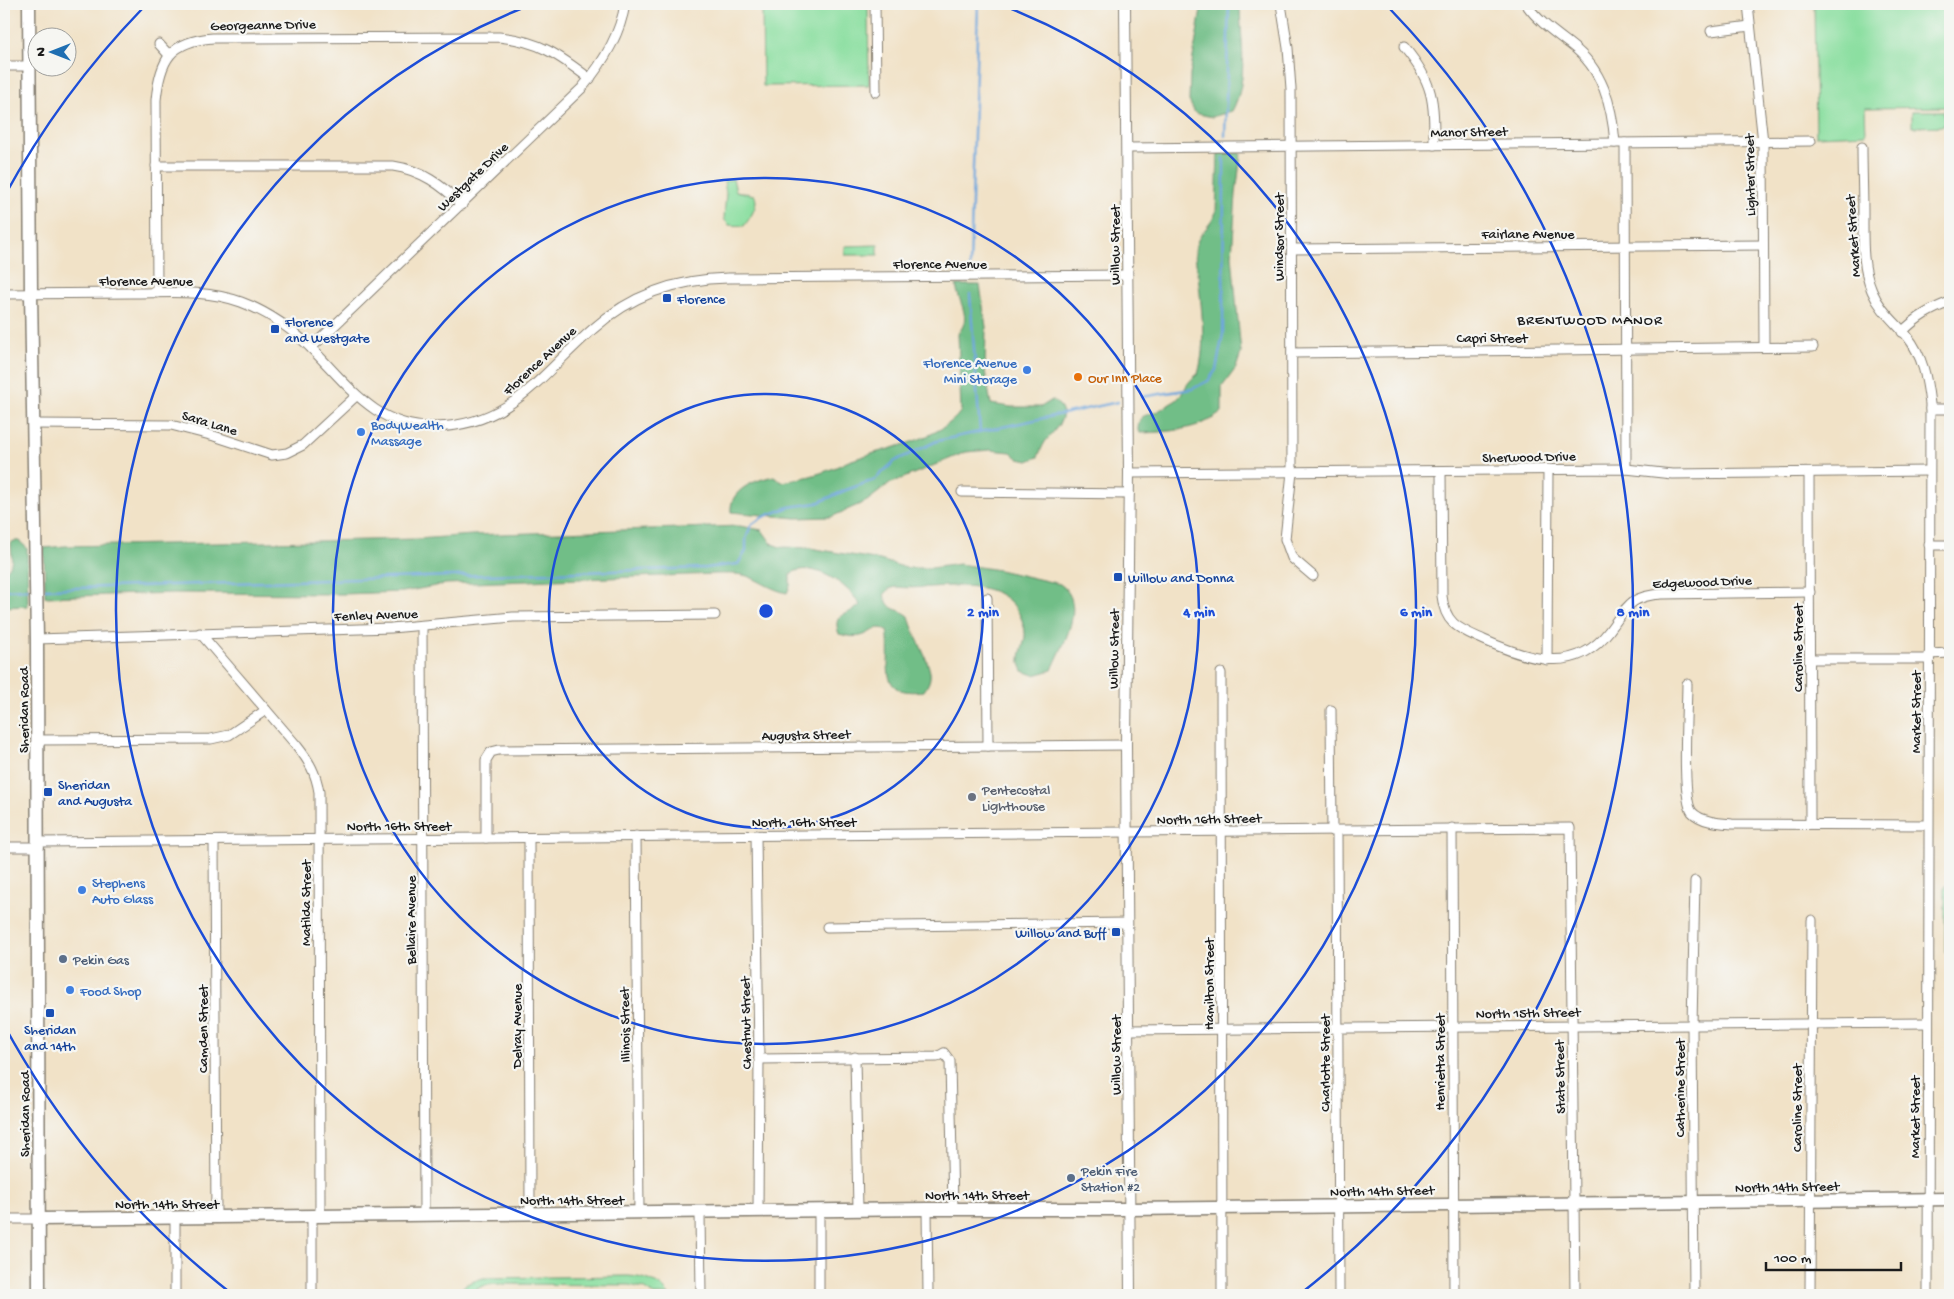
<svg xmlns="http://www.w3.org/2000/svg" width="1954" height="1299" font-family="'Gochi Hand',sans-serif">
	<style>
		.green { fill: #8cdfa1; stroke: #547e5e }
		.forest { fill: #71be87; stroke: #466d52 }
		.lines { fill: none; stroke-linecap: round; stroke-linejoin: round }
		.stream { stroke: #6ea6dc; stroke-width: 2.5 }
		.minor-casing { stroke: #867f72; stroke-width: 11 }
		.tertiary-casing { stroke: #867f72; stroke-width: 12 }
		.secondary-casing { stroke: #867f72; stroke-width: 15 }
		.minor { stroke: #fff; stroke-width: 9 }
		.tertiary { stroke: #fff; stroke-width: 10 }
		.secondary { stroke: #fff; stroke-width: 12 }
		.ring { fill: none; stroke: #1d4ed8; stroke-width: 2.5 }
		.transit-dot { fill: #1a4fb4; stroke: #f6f6f2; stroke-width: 2 }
		.shop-dot { fill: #3f7fe0; stroke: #f6f6f2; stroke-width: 2 }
		.food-dot { fill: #e8710a; stroke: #f6f6f2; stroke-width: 2 }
		.worship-dot { fill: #6b7280; stroke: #f6f6f2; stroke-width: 2 }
		.service-dot { fill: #5c6f8a; stroke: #f6f6f2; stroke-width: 2 }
		.labels { text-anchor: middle; stroke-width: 4.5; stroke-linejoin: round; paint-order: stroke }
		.street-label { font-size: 14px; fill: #1c1c1c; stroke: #f6f6f2 }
		.transit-label { font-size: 14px; fill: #164399; stroke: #f6f6f2; text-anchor: start }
		.shop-label { font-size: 14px; fill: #366cbe; stroke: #f6f6f2; text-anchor: start }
		.food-label { font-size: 14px; fill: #c56008; stroke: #f6f6f2; text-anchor: start }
		.worship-label { font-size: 14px; fill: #5b616d; stroke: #f6f6f2; text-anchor: start }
		.service-label { font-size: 14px; fill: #4e5e75; stroke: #f6f6f2; text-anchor: start }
		.neighbourhood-label { font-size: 15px; letter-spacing: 1px; fill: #1c1c1c; stroke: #f6f6f2 }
		.centre { fill: #1d4ed8; stroke: #f6f6f2; stroke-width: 2.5 }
		.ring-label { font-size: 15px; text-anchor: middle; font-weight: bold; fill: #1d4ed8; stroke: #f6f6f2; stroke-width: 4.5; stroke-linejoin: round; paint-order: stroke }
	</style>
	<rect width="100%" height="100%" fill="#f6f6f2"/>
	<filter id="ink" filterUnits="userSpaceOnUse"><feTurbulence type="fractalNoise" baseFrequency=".02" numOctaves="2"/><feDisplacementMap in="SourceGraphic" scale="10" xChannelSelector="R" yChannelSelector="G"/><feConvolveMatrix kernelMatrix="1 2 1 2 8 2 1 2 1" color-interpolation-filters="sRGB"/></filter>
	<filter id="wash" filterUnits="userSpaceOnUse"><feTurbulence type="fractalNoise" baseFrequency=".0096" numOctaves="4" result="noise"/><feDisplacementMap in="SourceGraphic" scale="20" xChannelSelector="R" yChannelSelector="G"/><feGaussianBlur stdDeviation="1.12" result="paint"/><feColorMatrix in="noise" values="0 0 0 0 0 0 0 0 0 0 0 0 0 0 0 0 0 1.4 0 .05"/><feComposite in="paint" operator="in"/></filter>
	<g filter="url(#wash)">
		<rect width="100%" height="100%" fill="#f1e2c7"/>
		<g class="green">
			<polygon points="762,4 868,4 869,85 763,86"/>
			<polygon points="1814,4 1950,4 1950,107 1865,108 1866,134 1816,136"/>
			<polygon points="1912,111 1944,111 1944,126 1912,127"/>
			<path d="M733 179 736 191 754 195C760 204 750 218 744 226L729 225 724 219 726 193 724 181Z"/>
			<polygon points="878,245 878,255 845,255 845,246"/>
			<polygon points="1945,886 1950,886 1950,943 1945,952"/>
			<path d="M628 1276C644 1277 659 1281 669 1295H654L643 1288 629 1285 491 1284C475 1287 471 1295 455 1295L466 1284 483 1278Z"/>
		</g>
		<g class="forest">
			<path d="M1202 4H1240C1240 38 1250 79 1232 111L1212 117 1195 113 1189 101 1190 75Z"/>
			<path d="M1218 153H1241L1236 194 1232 256 1241 353 1236 368 1222 387V412C1200 430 1168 432 1140 433L1138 431C1138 413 1145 417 1158 411 1164 408 1169 404 1175 401 1185 394 1184 383 1198 374 1207 343 1201 306 1198 274 1197 267 1195 259 1195 251 1196 234 1212 226 1216 212Z"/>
			<path d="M956 285H980L986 327 985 371 991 404 1011 407H1041L1052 400C1075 412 1055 429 1045 442 1042 447 1040 452 1038 457L1028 461 1019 459 1011 452 990 450 966 452 889 484 867 501 831 517 796 518 731 512C729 489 756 480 774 476L782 482C800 479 817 475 834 468 841 465 847 461 855 459 886 448 941 440 961 411L958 333C973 318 958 302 956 285Z"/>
			<path d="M740 526 762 530 772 544 780 547 810 548 880 560 907 568H931L959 564 999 570 1060 584C1089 604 1061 647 1052 670L1034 675 1023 671C1022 668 1019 663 1020 660 1020 646 1029 641 1023 623 1005 568 936 592 896 587L889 589 884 595C891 614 896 606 909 616 913 635 927 655 930 672 931 680 928 685 924 691 874 697 893 664 887 630 876 625 874 631 864 635 856 638 848 636 839 634 831 611 848 617 860 605 849 585 812 559 790 574V586L787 593C773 590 763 583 750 577 740 573 726 574 715 574L446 584 403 592 343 594 173 593 45 597 44 548 65 546 417 539 472 535Z"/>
			<path d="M15 541H19L27 548 28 606 4 607V572C15 566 11 554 11 542Z"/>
		</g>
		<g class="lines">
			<g class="stream">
				<polyline points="1225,136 1229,4"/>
				<polyline points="970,267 978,4"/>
				<polyline points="970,294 980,432"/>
				<polyline points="1141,397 1192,389 1208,381 1216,370 1223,334 1224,158"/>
				<polyline points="45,589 705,568 738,564 746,551 746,539 751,525 763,517 789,507 817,503 846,490 874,480 895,461 937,441 1118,402"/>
				<polyline points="4,590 29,589"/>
			</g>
		</g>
	</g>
	<g filter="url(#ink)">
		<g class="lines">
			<g class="minor-casing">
				<g id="minor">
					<polyline points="875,4 876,92"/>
					<polyline points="1281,4 1288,48 1291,89 1292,472 1285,539 1292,558 1313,576"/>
					<path d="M1526 4C1538 21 1554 32 1571 45 1603 69 1612 105 1615 143"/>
					<polyline points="1748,4 1763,142 1764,347"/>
					<polyline points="1711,31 1750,26"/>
					<polyline points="159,44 169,55"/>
					<path d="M1404 47C1434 83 1434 100 1434 145"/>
					<polyline points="4,66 30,66"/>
					<polyline points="1625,143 1626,469"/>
					<path d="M1862 147C1862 170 1863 193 1863 216 1863 241 1862 268 1872 291 1880 310 1894 321 1907 336 1923 356 1927 379 1930 404L1928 1295"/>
					<polyline points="1128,148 1811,141"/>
					<path d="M156 166H393C421 170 442 185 462 205"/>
					<polyline points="1292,249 1763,245"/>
					<path d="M157 293 156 100C160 60 170 41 213 38L499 37C539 41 559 55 590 79"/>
					<path d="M4 294C46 294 88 293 131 293 167 293 206 289 241 302 268 312 291 328 312 349 348 385 377 429 435 427 512 425 540 375 593 329 631 295 678 279 728 278L1127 275"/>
					<path d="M1902 332C1917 317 1931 309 1950 302"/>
					<path d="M311 348 582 88C603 63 620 36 625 4"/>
					<polyline points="1292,353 1813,347"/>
					<polyline points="1930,409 1950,409"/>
					<polyline points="34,424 171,425 214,436 272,455 287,453 303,445 356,396"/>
					<path d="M1441 471 1442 596C1445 625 1460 629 1484 640 1527 659 1575 676 1609 631 1627 607 1629 596 1662 594L1810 592"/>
					<polyline points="1129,473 1626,469 1672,474 1929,471"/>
					<polyline points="1809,473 1810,823"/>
					<polyline points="962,492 1129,494"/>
					<polyline points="1929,545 1950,545"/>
					<polyline points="987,598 988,746"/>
					<polyline points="422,626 424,1214"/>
					<path d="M200 633 297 746C309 761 316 773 319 792L320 1216"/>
					<polyline points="37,639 391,628 513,617 715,615"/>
					<polyline points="1929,654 1950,653"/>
					<polyline points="1811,659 1929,659"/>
					<polyline points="1547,660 1548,469"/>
					<polyline points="1221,673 1222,1295"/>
					<path d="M1687 684C1687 707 1681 798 1692 812 1701 822 1720 823 1732 824L1928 825"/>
					<polyline points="1331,710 1332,831"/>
					<polyline points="38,740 211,739 229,735 266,710"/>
					<polyline points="1452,828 1454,1295"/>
					<polyline points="1337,831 1339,1295"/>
					<polyline points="756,835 759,1059 758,1211"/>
					<polyline points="636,836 639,1213"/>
					<polyline points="486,838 486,760 491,752 499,750 1126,745"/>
					<polyline points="529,838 530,1214"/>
					<polyline points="214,841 216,1218"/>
					<polyline points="39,842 1570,828 1575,1295"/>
					<polyline points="4,847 39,847"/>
					<polyline points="827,927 1127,923"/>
					<polyline points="1128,1030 1928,1023"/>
					<polyline points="855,1057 858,1210"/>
					<polyline points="759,1059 937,1057 944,1053 950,1061 953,1209"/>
					<polyline points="927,1209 928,1295"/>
					<polyline points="700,1213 701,1295"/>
					<polyline points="312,1216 312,1295"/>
					<polyline points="175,1218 175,1295"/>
					<polyline points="4,1219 39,1219"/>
					<polyline points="819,1295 819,1211"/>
					<polyline points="1694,1295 1692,1025 1695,881"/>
					<polyline points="1810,1295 1812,920"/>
				</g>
			</g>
			<g class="tertiary-casing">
				<polyline id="tertiary" points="1125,4 1129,473 1126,745 1130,1295"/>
			</g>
			<g class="secondary-casing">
				<g id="secondary">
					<polyline points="29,4 31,294 37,639 39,1295"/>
					<polyline points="39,1219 927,1209 1129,1209 1950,1199"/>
				</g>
			</g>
			<use href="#minor" class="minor"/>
			<use href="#tertiary" class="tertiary"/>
			<use href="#secondary" class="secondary"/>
		</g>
	</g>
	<g class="ring">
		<circle cx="766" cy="611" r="217"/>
		<circle cx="766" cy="611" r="433"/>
		<path d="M999 4A650 650 0 1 1 533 4"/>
		<path d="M232 1294A867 867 0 0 1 4 1025M4 197A867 867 0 0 1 142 9M1390 9A867 867 0 0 1 1300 1294"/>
	</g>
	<g class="transit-dot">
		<rect x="662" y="293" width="10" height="10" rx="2.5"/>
		<rect x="270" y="324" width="10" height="10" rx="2.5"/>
		<rect x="1113" y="572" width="10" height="10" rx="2.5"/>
		<rect x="43" y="787" width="10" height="10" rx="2.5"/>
		<rect x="1111" y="927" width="10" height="10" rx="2.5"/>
		<rect x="45" y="1008" width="10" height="10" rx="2.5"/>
	</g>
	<g class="shop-dot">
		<circle cx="1027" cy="370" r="5"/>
		<circle cx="361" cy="432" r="5"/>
		<circle cx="82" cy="890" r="5"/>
		<circle cx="70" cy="990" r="5"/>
	</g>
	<circle class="food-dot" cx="1078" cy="377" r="5"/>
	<circle class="worship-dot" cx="972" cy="797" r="5"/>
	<g class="service-dot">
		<circle cx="63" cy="959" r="5"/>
		<circle cx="1071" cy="1178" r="5"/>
	</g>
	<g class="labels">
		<g class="street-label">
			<text transform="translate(263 24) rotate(-1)" y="5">Georgeanne Drive</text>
			<text transform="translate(1469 131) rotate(-1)" y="5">Manor Street</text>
			<text transform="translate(1749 175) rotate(-91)" y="5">Lighter Street</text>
			<text transform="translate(472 176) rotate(-44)" y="5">Westgate Drive</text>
			<text x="1528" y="238">Fairlane Avenue</text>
			<text transform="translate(1852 236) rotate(-94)" y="5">Market Street</text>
			<text transform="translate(1278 237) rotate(-90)" y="5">Windsor Street</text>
			<text transform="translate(1114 245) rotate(-90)" y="5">Willow Street</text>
			<text x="940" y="268">Florence Avenue</text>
			<text x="146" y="285">Florence Avenue</text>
			<text x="1492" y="342">Capri Street</text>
			<text transform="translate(539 360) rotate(-43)" y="5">Florence Avenue</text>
			<text transform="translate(210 422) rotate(17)" y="5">Sara Lane</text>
			<text transform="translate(1529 456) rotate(-1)" y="5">Sherwood Drive</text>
			<text transform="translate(1702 581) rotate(-2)" y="5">Edgewood Drive</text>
			<text transform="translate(376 614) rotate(-2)" y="5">Fenley Avenue</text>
			<text transform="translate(1797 648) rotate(-90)" y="5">Caroline Street</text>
			<text transform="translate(1113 649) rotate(-89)" y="5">Willow Street</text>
			<text transform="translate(23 710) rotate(-90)" y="5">Sheridan Road</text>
			<text transform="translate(1915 712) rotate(-90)" y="5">Market Street</text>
			<text transform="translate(806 734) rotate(-1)" y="5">Augusta Street</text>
			<text transform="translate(1209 818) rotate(-1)" y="5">North 16th Street</text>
			<text x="804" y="826">North 16th Street</text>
			<text x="399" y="830">North 16th Street</text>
			<text transform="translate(305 903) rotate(-90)" y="5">Matilda Street</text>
			<text transform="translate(410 920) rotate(-90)" y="5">Bellaire Avenue</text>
			<text transform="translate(1208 984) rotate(-90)" y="5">Hamilton Street</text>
			<text transform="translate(1528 1012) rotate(-1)" y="5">North 15th Street</text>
			<text transform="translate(745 1023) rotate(-91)" y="5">Chestnut Street</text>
			<text transform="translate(624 1025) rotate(-91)" y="5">Illinois Street</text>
			<text transform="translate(516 1026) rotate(-90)" y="5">Delray Avenue</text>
			<text transform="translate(202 1029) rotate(-90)" y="5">Camden Street</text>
			<text transform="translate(1115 1055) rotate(-90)" y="5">Willow Street</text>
			<text transform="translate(1439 1062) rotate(-90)" y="5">Henrietta Street</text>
			<text transform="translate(1324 1063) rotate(-90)" y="5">Charlotte Street</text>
			<text transform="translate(1559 1077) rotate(-91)" y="5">State Street</text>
			<text transform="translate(1679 1088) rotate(-90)" y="5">Catherine Street</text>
			<text transform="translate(1796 1108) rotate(-90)" y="5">Caroline Street</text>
			<text transform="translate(24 1114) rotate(-90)" y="5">Sheridan Road</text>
			<text transform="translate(1914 1117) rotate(-90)" y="5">Market Street</text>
			<text transform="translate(1787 1186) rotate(-1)" y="5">North 14th Street</text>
			<text transform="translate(1382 1190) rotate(-1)" y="5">North 14th Street</text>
			<text x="977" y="1199">North 14th Street</text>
			<text x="572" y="1204">North 14th Street</text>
			<text x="167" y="1208">North 14th Street</text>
		</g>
		<g class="transit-label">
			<text x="677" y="303">Florence</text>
			<text x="285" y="326">Florence<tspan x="285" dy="16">and Westgate</tspan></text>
			<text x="1128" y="582">Willow and Donna</text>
			<text x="58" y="789">Sheridan<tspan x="58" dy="16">and Augusta</tspan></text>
			<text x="1106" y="937" text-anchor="end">Willow and Buff</text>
			<text x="50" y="1034" text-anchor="middle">Sheridan<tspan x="50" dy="16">and 14th</tspan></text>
		</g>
		<g class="shop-label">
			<text x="1017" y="367" text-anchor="end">Florence Avenue<tspan x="1017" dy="16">Mini Storage</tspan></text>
			<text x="371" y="429">BodyWealth<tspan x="371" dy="16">Massage</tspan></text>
			<text x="92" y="887">Stephens<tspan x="92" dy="16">Auto Glass</tspan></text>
			<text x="80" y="995">Food Shop</text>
		</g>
		<g class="food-label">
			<text x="1088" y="382">Our Inn Place</text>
		</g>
		<g class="worship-label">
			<text x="982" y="794">Pentecostal<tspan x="982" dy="16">Lighthouse</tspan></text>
		</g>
		<g class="service-label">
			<text x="73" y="964">Pekin Gas</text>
			<text x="1081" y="1175">Pekin Fire<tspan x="1081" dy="16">Station #2</tspan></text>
		</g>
		<g class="neighbourhood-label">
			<text x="1590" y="324">BRENTWOOD MANOR</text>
		</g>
	</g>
	<circle cx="766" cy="611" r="8" class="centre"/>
	<g class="ring-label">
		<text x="983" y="616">2 min</text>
		<text x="1199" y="616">4 min</text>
		<text x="1416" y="616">6 min</text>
		<text x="1633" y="616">8 min</text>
	</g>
	<rect width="1954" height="1299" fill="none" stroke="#f6f6f2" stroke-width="20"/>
	<g transform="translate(52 52) rotate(270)"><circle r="24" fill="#f6f6f2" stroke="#9f9f9c"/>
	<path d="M0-4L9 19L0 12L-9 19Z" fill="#1f6fb2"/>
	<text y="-8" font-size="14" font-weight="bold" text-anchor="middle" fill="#1c1c1c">N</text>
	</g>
	<path d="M1766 1262v8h135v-8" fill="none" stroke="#1c1c1c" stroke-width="2.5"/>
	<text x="1774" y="1262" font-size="15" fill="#1c1c1c" stroke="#f6f6f2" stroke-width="4" paint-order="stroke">100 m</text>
</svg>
